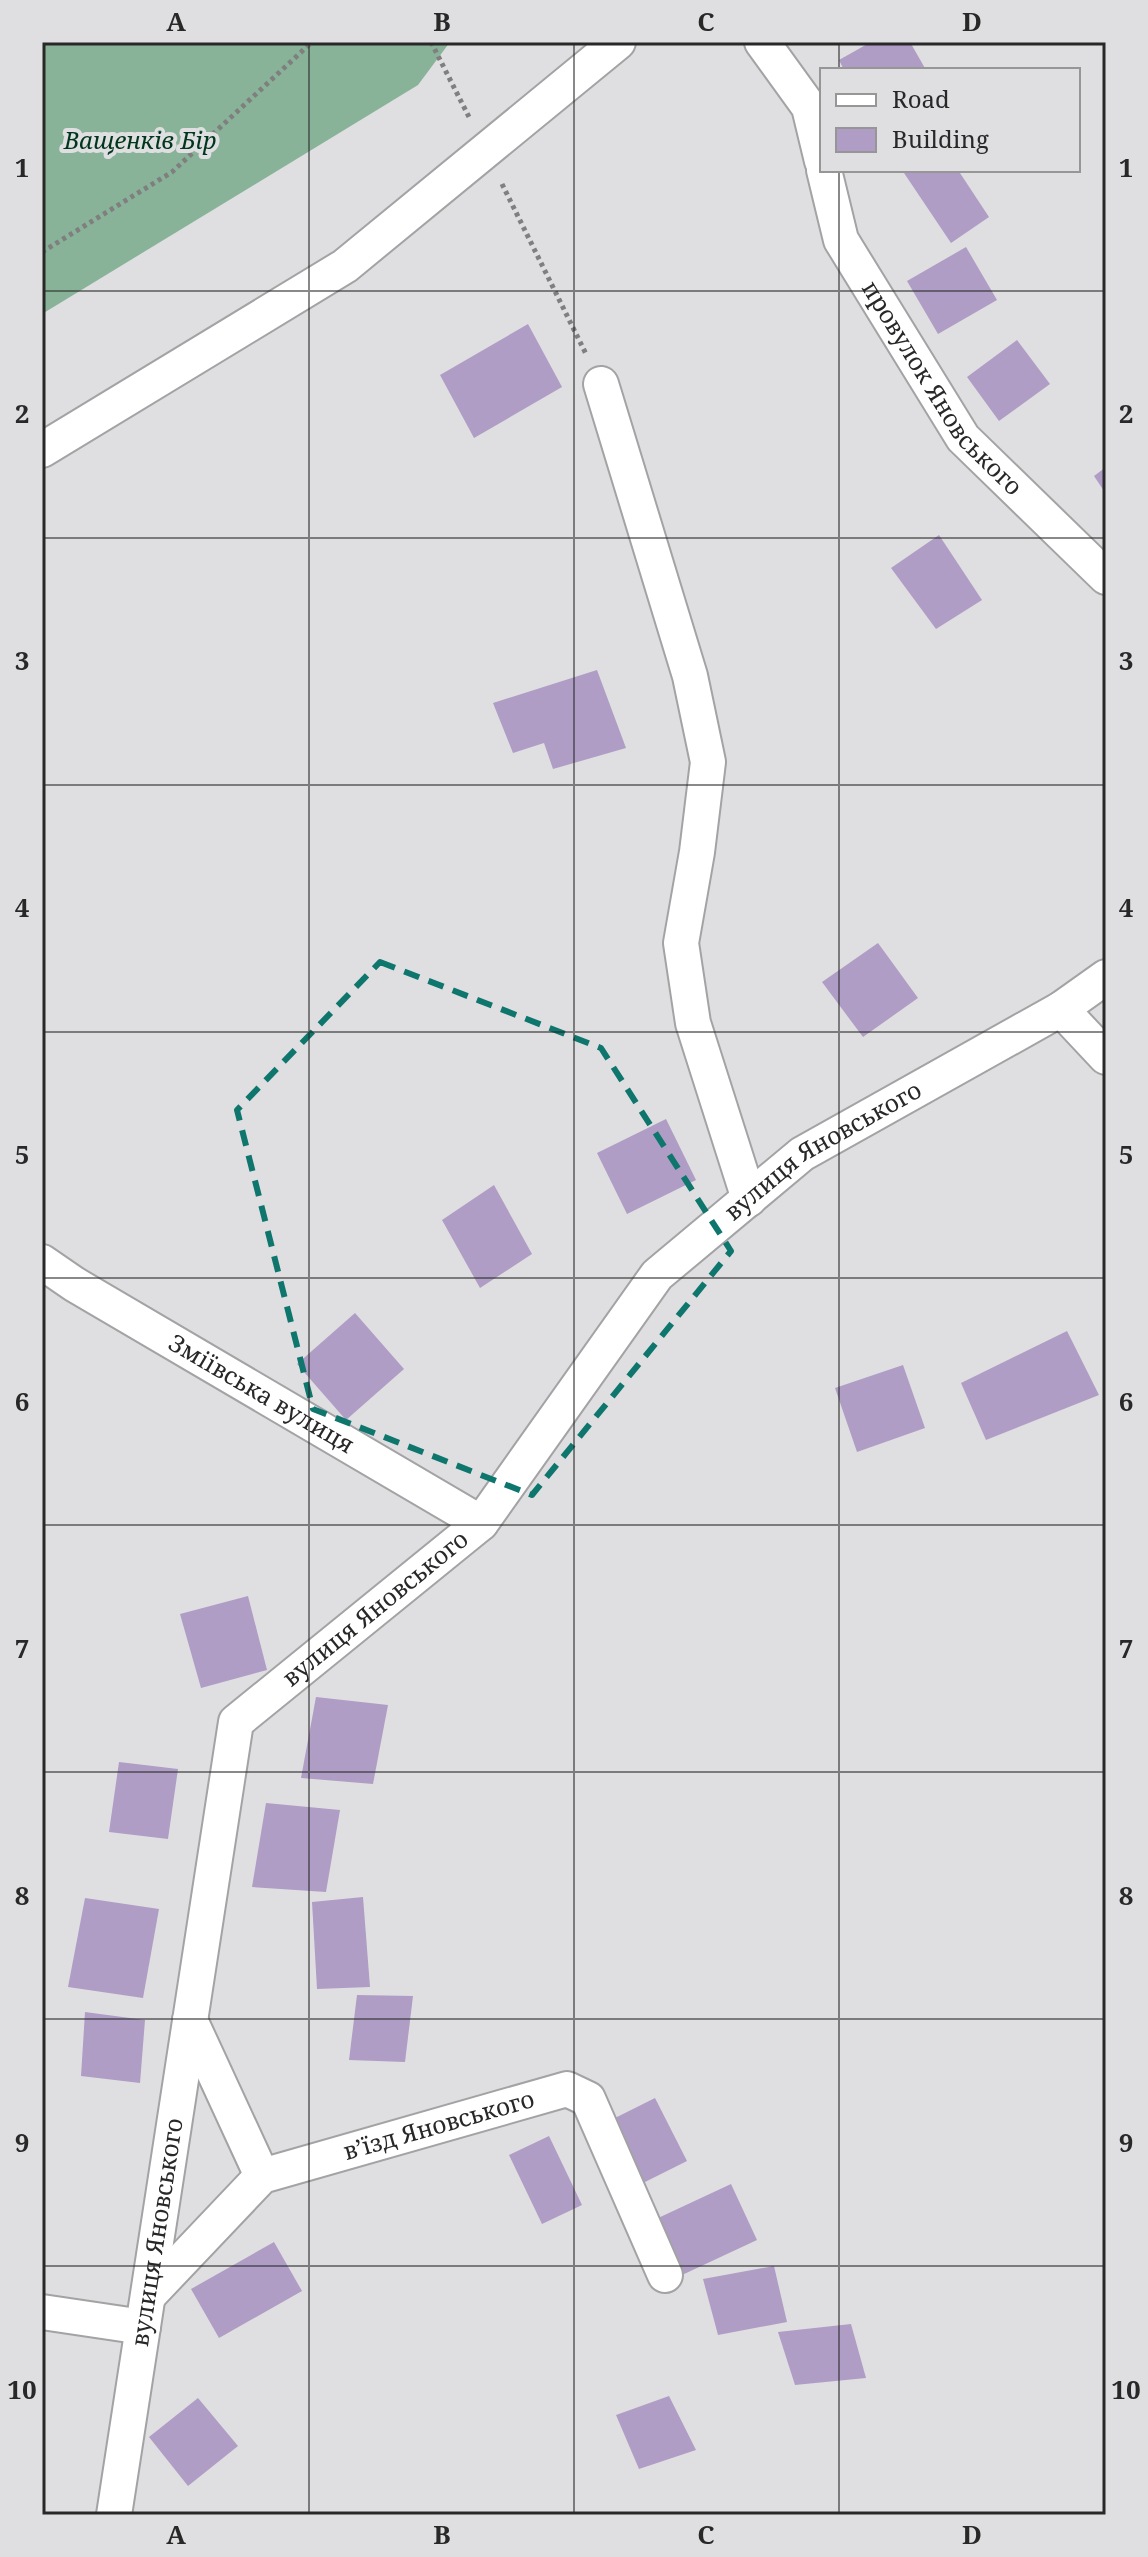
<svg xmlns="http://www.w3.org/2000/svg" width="1148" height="2557" font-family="'Noto Serif',serif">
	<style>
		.forest { fill: #89b398 }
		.building { fill: #af9dc5 }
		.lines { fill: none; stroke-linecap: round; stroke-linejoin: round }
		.street-casing { stroke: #a3a3a5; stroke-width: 38 }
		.path { stroke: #7f7f80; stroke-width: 5; stroke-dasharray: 4 4; stroke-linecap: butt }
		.street { stroke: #fff; stroke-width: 34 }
		.marked { fill: none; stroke: #0f766e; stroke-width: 6; stroke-dasharray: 16 10; stroke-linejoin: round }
		.grid { fill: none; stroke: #282829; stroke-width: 2; stroke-opacity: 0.55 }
		.labels { text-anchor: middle; stroke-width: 8; stroke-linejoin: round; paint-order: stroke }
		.park-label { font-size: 24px; font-style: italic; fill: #00361c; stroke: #dfdfe1 }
		.street-label { font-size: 24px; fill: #282829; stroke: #dfdfe1 }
		.neatline { fill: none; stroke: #282829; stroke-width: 3 }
		.grid-label { font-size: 26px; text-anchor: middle; font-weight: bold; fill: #282829 }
	</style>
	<rect width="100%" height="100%" fill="#dfdfe1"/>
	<polygon class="forest" points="42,42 450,42 418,85 42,314"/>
	<g class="building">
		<polygon points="871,42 910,42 926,70 844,70 839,60"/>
		<polygon points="902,170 958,170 989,217 951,243"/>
		<polygon points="966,247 997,300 938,334 907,281"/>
		<polygon points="528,324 562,387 474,438 440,375"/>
		<polygon points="1017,340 1050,384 999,421 967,377"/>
		<polygon points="1106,467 1106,494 1094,476"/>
		<polygon points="939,535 982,600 936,629 891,568"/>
		<polygon points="597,670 626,748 553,769 544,743 513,753 493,703"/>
		<polygon points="878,943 918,998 863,1037 822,982"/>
		<polygon points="666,1119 696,1180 627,1214 597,1153"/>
		<polygon points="494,1185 532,1254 480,1288 442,1220"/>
		<polygon points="355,1313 404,1369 346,1420 297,1364"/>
		<polygon points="1067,1331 1099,1395 986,1440 961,1383"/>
		<polygon points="903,1365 925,1428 857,1452 835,1388"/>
		<polygon points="248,1596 267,1670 201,1688 180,1614"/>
		<polygon points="316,1697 388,1705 373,1784 301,1778"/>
		<polygon points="119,1762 178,1769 168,1839 109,1832"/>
		<polygon points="266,1803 340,1810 326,1892 252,1887"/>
		<polygon points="363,1897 370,1987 317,1989 312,1902"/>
		<polygon points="85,1898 159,1909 143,1998 68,1987"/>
		<polygon points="357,1995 413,1996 405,2062 349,2060"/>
		<polygon points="85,2012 145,2020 140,2083 81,2076"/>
		<polygon points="655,2098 687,2161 643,2183 611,2120"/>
		<polygon points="549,2136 582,2205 542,2224 509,2155"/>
		<polygon points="731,2184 757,2240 682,2275 656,2219"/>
		<polygon points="274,2242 302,2291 219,2338 191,2289"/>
		<polygon points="774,2266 787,2322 718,2335 703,2279"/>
		<polygon points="851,2324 866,2378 795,2385 778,2332"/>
		<polygon points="669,2396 696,2450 639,2469 616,2415"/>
		<polygon points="198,2398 238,2446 188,2486 149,2437"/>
	</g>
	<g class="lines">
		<g class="street-casing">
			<g id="street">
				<polyline points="762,42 809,107 822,161"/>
				<path id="s1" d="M824 170 841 240 963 438 1106 577"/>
				<polyline points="601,384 690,676 708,762 697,852 681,943 693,1023 749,1199"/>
				<polyline points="42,450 345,266 618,42"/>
				<polyline points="1061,1009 1106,1057"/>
				<path id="s2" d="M42 1262 74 1284 481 1523"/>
				<polyline points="190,2020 262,2176"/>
				<path id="s3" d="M149 2295 262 2176 567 2089 588 2099 665 2275"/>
				<polyline points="42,2312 143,2327"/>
				<path id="s4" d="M114 2515 236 1722 481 1523 657 1275 802 1154 1061 1009 1106 977"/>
			</g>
		</g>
		<g class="path">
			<polyline points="431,42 469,117"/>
			<polyline points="502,184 586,354"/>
			<polyline points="42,252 172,172 312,42"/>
		</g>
		<use href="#street" class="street"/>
	</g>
	<path class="marked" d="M380 962 601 1048 731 1251 532 1495 313 1409 237 1110Z"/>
	<path class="grid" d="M309 42V2515M574 42V2515M839 42V70M839 170V2515M42 291H1106M42 538H1106M42 785H1106M42 1032H1106M42 1278H1106M42 1525H1106M42 1772H1106M42 2019H1106M42 2266H1106"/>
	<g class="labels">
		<g class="park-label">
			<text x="140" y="149">Ващенків Бір</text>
		</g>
		<g class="street-label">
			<text dy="8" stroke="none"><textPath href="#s1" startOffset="252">провулок Яновського</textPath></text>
			<text dy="8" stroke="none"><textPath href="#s4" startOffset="1630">вулиця Яновського</textPath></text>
			<text dy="8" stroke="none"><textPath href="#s2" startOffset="256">Зміївська вулиця</textPath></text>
			<text dy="8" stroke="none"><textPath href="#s4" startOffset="982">вулиця Яновського</textPath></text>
			<text dy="8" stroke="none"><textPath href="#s3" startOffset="348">в’їзд Яновського</textPath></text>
			<text dy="8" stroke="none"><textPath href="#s4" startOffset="286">вулиця Яновського</textPath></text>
		</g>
	</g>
	<rect width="1148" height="2557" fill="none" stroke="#dfdfe1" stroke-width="88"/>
	<rect x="820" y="68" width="260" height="104" fill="#dfdfe1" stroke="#969697" stroke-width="2"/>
	<rect x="836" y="94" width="40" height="12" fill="#ffffff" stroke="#969697" stroke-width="2"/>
	<text x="892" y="108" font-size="24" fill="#282829">Road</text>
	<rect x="836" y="128" width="40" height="24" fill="#af9dc5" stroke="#969697" stroke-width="2"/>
	<text x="892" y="148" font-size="24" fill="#282829">Building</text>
	<rect x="44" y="44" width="1060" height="2469" class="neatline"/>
	<g class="grid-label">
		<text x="176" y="31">A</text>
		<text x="442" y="31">B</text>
		<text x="706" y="31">C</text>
		<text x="972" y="31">D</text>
		<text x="22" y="177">1</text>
		<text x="1126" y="177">1</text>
		<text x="22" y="423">2</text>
		<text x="1126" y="423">2</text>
		<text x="22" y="670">3</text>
		<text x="1126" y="670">3</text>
		<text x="22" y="917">4</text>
		<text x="1126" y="917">4</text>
		<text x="22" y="1164">5</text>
		<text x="1126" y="1164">5</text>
		<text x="22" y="1411">6</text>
		<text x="1126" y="1411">6</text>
		<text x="22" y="1658">7</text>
		<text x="1126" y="1658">7</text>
		<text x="22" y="1905">8</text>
		<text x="1126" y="1905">8</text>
		<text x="22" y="2152">9</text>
		<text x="1126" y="2152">9</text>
		<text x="22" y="2399">10</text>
		<text x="1126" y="2399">10</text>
		<text x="176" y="2544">A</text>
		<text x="442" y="2544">B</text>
		<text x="706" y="2544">C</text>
		<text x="972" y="2544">D</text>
	</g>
</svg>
